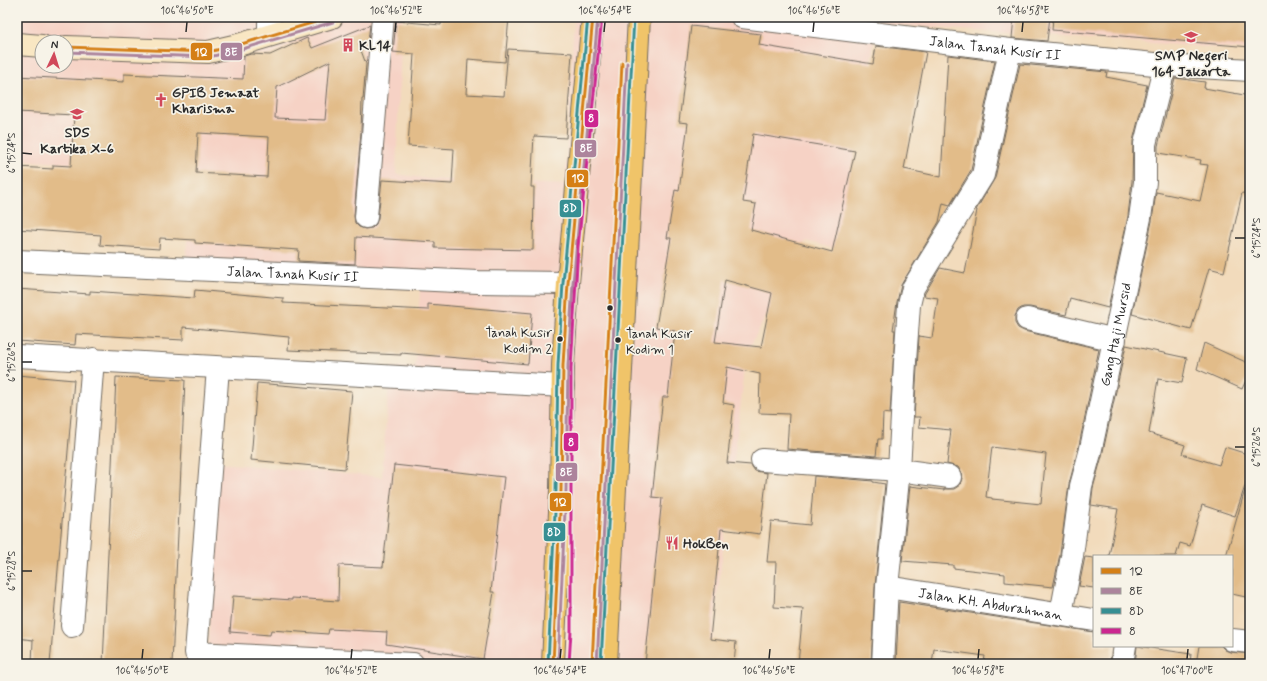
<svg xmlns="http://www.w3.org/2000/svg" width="1267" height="681" font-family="Mynerve,sans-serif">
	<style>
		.built { fill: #f6d2c5; fill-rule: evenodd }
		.building { fill: #e2bc89; fill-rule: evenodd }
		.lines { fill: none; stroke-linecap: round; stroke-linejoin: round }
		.street-casing { stroke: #71695e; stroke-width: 24 }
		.secondary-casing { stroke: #71695e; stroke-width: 24 }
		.highway-casing { stroke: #71695e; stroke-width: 24 }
		.street { stroke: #fff; stroke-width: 22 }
		.secondary { stroke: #f9e7c3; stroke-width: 22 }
		.highway { stroke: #f0c469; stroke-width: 22 }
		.bus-1-casing { stroke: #f7f3e8; stroke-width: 6 }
		.bus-2-casing { stroke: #f7f3e8; stroke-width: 6 }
		.bus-3-casing { stroke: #f7f3e8; stroke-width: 6 }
		.bus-4-casing { stroke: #f7f3e8; stroke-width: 6 }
		.bus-1 { stroke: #d57f15; stroke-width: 3 }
		.bus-2 { stroke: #ac849c; stroke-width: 3 }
		.bus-3 { stroke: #378f93; stroke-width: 3 }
		.bus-4 { stroke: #cc2790; stroke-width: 3 }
		.ticks { fill: none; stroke: #2b2b2b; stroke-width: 1.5 }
		.bus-dot { fill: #2b2b2b; stroke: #f7f3e8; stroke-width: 1.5 }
		.labels { text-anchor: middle; stroke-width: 3.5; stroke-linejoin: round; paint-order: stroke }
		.bus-label { font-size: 13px; fill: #2b2b2b; stroke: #f7f3e8; text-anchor: end }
		.poi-label { font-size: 14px; font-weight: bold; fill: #2b2b2b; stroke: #f7f3e8; text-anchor: start }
		.street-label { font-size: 14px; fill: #2b2b2b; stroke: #f7f3e8 }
		.line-badge { stroke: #f7f3e8; stroke-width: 1.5 }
		.badge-label { font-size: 11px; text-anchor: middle; font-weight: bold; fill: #fff }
		.neatline { fill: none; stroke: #2b2b2b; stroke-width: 1.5 }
		.ticks-label { font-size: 10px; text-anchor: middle; fill: #2b2b2b }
	</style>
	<rect width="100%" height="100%" fill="#f7f3e8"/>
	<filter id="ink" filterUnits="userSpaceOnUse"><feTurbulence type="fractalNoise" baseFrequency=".025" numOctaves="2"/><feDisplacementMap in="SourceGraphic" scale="8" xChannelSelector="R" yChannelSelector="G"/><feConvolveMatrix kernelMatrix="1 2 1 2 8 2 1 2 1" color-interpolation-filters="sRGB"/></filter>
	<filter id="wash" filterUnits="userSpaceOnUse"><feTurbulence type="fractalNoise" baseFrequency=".012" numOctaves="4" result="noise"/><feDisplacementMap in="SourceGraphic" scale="16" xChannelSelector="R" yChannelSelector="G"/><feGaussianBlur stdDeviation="0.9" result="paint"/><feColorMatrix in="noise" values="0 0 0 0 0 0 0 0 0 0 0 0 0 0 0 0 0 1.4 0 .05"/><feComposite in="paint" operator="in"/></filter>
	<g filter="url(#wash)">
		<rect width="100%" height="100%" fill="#f2dbbc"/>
		<path class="built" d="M17 17H402L396 174 428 179 565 185 574 17H1250V50L877 24 839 250 806 241 747 352 709 664H351L208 649 218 463 382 477 390 367 415 368 421 274 185 270 193 171 17 160ZM42 42H66V66H42Z"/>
		<g id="blocks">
			<g class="building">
				<path d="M442 17H509L505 62 468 59 466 94 504 96 508 49 572 53 566 138 534 136 531 187H534L533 250 435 248V242L356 237 355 264 298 261 299 250 195 243V240L160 238 159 249 100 245 101 235 17 229V167L53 169V165L71 166 74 115 17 112V76L124 82V74L243 79 244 56 251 54 270 55 307 38 312 48 370 25 368 41 359 45 366 64 363 99H362L361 132 354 216 355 223 359 227 365 229 372 228 376 224 378 218 382 180 452 184 454 149 408 146 414 54 393 52 396 21 441 25ZM330 61 325 120 275 118 277 87ZM198 133 269 137 267 177 196 173Z"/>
				<polygon points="1014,17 1050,17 1047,41 1012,38"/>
				<polygon points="1053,17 1250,17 1250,47 1052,30"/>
				<path d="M691 26 761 34 759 45 873 64 876 46 926 52 904 169 941 177 948 55 995 61 971 170 950 205 943 203 939 222 901 285 897 302 893 330H895L890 414 883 413 882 439H878L876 456 787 449 789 414 759 413 760 374 727 367 723 403 734 405 727 463 751 465 755 471 767 473 760 534 721 529 710 639 736 642 734 664H645L662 498 652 497 663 397H668L675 331 656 327 671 238H667L675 190 679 191 688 123 679 122ZM753 134 855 151 832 252 751 230 756 204 743 202ZM725 280 772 293 761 347 715 342Z"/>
				<path d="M1020 64 1107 72 1106 77 1147 85 1133 141 1132 181 1128 216 1108 308 1070 298 1066 315 1030 307H1023L1018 310 1015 316V323L1018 328 1024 331 1099 349 1078 450 1069 484 1060 554 1053 587 1005 582V574L953 568V565L902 561 910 486 944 490V489H954L960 485 962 478 961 472 958 467 947 464 951 430 919 427 920 417H914L919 336 932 338 938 298 924 296 925 293 940 268 965 273 977 210H976L995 178ZM992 447 1046 454 1041 504 992 499V498L986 497Z"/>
				<polygon points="1175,78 1205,82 1204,88 1250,96 1250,194 1242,193 1224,272 1209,268 1191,330 1132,314 1152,221 1156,192 1200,201 1208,165 1200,164 1201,160 1158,153 1158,146"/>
				<polygon points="17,289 90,294 90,291 194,298 195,290 283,298 283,303 428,310 428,304 532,313 528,364 401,353 401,355 288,350 289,337 183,327 183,340 76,334 75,345 17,341"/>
				<polygon points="1204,343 1250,364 1250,371 1242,389 1197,369"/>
				<polygon points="1126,345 1187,358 1182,383 1158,379 1149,433 1185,445 1182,454 1219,465 1225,447 1250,455 1250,471 1235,516 1202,505 1190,546 1180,543 1176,556 1109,556 1118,509 1091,505 1093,488 1102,456"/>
				<polygon points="17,375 74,380 50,664 32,664 33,640 17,638"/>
				<polygon points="116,377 185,380 172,664 103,664"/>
				<polygon points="257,383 352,391 345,469 251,460"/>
				<polygon points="394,465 504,477 491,592 494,592 483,659 386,644 387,632 329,629 328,634 271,630 270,635 230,632 233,596 292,600 292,598 338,601 339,565 383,567"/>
				<polygon points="814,476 873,481 873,482 885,484 875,586 871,664 798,664 803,609 774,607 776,562 767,562 771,521 810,525"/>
				<polygon points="1245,490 1250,491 1250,598 1232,594 1232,556 1226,556"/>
				<polygon points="1085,557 1094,558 1094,588 1079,586"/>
				<polygon points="899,602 1094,632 1094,646 1112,646 1110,664 1008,664 984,662 985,656 934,649 932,664 896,664"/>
				<polygon points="1137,646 1191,654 1190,664 1135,664"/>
				<polygon points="1199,646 1221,646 1225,650 1230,652 1250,654 1250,664 1196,664"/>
			</g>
		</g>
	</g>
	<g filter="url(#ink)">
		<use href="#blocks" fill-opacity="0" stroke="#71695e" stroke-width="1"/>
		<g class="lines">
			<g class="street-casing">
				<g id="street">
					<path id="s1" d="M742 17 1010 50 1165 65 1250 70"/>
					<polyline points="269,35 269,17"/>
					<polyline points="366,217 383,17"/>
					<path id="s2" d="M17 261 478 282 568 283"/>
					<polyline points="1027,319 1115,340"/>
					<polyline points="17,356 563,386"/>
					<polyline points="218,368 196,653 413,664"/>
					<polyline points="762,460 899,470 950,477"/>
					<path id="s3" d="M887 587 1094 620"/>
					<path id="s4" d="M1061 614 1072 556 1081 486 1090 453 1140 218 1145 182V144L1165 65"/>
					<polyline points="72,626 93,359"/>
					<polyline points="1232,640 1250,642"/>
					<polyline points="883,664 887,587 899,470 905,362 909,305 913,288 983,175 1010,50"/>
					<polyline points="1122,664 1125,646"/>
				</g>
			</g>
			<g class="secondary-casing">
				<g id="secondary">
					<polyline points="17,44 42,46"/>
					<polyline points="66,47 208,52 238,45 332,17"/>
				</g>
			</g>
			<g class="highway-casing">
				<g id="highway">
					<polyline points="553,664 561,490 563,365 568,283 593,17"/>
					<polyline points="606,664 639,17"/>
				</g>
			</g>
			<use href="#street" class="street"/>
			<use href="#secondary" class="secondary"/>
			<use href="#highway" class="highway"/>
			<g class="bus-1-casing">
				<g id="bus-1">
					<polyline points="66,47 208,52 238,45 332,17"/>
					<polyline points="553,664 561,490 563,365 568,283 593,17"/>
					<polyline points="592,664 622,63"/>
				</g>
			</g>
			<g class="bus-2-casing">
				<g id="bus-2">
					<polyline points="66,52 209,57 239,50 333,22"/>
					<polyline points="558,664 566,490 568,365 573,283 598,17"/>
					<polyline points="597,664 627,63"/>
				</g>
			</g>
			<g class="bus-3-casing">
				<g id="bus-3">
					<polyline points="548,664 556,490 558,365 563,283 588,17"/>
					<polyline points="601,664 634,17"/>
				</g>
			</g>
			<g class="bus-4-casing">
				<polyline id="bus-4" points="569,664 571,631 571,368 578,247 602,17"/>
			</g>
			<use href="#bus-1" class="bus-1"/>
			<use href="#bus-2" class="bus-2"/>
			<use href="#bus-3" class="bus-3"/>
			<use href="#bus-4" class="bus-4"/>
		</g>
	</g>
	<path class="ticks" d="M186 32 187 22M395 32 396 22M604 32 605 22M813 32 814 22M1022 32 1023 22M22 153 32 154M1235 238H1245M22 362H32M1235 447H1245M22 571H32M142 659 143 649M351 659 352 649M560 659 561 649M769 659 770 649M978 659 979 649M1187 659 1188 649"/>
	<defs>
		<g id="school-bare" transform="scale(1.08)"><path d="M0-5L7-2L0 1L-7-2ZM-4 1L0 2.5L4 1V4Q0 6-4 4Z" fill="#d1495b" stroke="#f7f3e8" stroke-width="2.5" paint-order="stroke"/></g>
		<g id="building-bare" transform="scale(1.08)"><path d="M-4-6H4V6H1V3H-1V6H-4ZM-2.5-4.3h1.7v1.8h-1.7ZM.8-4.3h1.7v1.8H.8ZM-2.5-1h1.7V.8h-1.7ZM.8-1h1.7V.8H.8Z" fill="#d1495b" stroke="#f7f3e8" stroke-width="2.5" paint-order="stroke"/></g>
		<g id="church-bare" transform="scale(1.08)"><path d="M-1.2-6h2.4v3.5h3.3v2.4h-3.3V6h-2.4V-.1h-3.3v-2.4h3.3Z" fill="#d1495b" stroke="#f7f3e8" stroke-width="2.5" paint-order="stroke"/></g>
		<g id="restaurant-bare" transform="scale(1.08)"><path d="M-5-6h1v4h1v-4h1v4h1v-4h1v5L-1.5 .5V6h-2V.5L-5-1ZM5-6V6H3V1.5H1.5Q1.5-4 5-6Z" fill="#d1495b" stroke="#f7f3e8" stroke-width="2.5" paint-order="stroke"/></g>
	</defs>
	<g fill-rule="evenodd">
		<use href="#school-bare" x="1191" y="37"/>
		<use href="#building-bare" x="348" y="45"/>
		<use href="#church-bare" x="161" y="100"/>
		<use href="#school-bare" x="77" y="114"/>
		<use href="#restaurant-bare" x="672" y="543"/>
	</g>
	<g class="bus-dot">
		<circle cx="610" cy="308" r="3.5"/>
		<circle cx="560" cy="339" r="3.5"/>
		<circle cx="618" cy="340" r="3.5"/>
	</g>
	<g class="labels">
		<g class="bus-label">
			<text x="552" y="337">Tanah Kusir<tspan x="552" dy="16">Kodim 2</tspan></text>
			<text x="626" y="338" text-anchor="start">Tanah Kusir<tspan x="626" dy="16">Kodim 1</tspan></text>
		</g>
		<g class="poi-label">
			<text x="359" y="50">KL14</text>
			<text x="1191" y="60" text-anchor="middle">SMP Negeri<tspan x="1191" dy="16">164 Jakarta</tspan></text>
			<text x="172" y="97">GPIB Jemaat<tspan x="172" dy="16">Kharisma</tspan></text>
			<text x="77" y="137" text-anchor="middle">SDS<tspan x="77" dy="16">Kartika X-6</tspan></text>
			<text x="683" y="548">HokBen</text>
		</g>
		<g class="street-label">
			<text dy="5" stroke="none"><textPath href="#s1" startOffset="255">Jalan Tanah Kusir II</textPath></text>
			<text dy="5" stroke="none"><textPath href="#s2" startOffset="276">Jalan Tanah Kusir II</textPath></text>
			<text dy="5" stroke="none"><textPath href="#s4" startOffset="285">Gang Haji Mursid</textPath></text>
			<text dy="5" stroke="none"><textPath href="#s3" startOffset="105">Jalan KH. Abdurahman</textPath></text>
		</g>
	</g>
	<g class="line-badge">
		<rect x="190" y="42" width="23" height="19" rx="4" fill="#d57f15"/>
		<rect x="220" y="42" width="23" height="19" rx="4" fill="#ac849c"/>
		<rect x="584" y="109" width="15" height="19" rx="4" fill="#cc2790"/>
		<rect x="574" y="139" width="23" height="19" rx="4" fill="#ac849c"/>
		<rect x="566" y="169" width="23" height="19" rx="4" fill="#d57f15"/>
		<rect x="559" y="199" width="23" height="19" rx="4" fill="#378f93"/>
		<rect x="563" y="432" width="16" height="20" rx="4" fill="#cc2790"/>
		<rect x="555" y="462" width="23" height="20" rx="4" fill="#ac849c"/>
		<rect x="549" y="492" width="23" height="20" rx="4" fill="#d57f15"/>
		<rect x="543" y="522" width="23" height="20" rx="4" fill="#378f93"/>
	</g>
	<g class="badge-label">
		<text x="201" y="56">1Q</text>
		<text x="231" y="56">8E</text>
		<text x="591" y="122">8</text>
		<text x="586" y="152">8E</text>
		<text x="578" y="182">1Q</text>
		<text x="570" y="212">8D</text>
		<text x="571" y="446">8</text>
		<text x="566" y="476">8E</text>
		<text x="560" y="506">1Q</text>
		<text x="554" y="536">8D</text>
	</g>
	<rect width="1267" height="681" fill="none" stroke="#f7f3e8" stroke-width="44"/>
	<rect x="1093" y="555" width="140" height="92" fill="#f7f3e8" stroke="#a5a39c"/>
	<rect x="1101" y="568" width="20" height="6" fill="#d57f15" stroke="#a5a39c"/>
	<text x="1129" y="575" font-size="12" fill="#2b2b2b">1Q</text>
	<rect x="1101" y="588" width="20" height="6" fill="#ac849c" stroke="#a5a39c"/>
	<text x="1129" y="595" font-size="12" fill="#2b2b2b">8E</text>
	<rect x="1101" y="608" width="20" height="6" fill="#378f93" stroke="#a5a39c"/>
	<text x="1129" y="615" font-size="12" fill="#2b2b2b">8D</text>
	<rect x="1101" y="628" width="20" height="6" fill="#cc2790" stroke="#a5a39c"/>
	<text x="1129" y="635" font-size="12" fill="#2b2b2b">8</text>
	<g transform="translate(54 54) rotate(4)"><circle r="19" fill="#f7f3e8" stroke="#a5a39c"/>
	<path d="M0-3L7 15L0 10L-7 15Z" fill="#d1495b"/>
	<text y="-6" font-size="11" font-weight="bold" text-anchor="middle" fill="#2b2b2b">N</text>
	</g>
	<rect x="22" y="22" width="1223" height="637" class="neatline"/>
	<g class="ticks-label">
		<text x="187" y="14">106°46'50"E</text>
		<text x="396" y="14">106°46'52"E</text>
		<text x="605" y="14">106°46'54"E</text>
		<text x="814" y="14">106°46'56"E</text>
		<text x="1023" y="14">106°46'58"E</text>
		<text transform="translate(11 153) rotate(-90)" y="4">6°15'24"S</text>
		<text transform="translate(1256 238) rotate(-90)" y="4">6°15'24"S</text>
		<text transform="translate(11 362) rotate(-90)" y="4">6°15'26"S</text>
		<text transform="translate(1256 447) rotate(-90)" y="4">6°15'26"S</text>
		<text transform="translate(11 571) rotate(-90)" y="4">6°15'28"S</text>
		<text x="142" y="674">106°46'50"E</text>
		<text x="351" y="674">106°46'52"E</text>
		<text x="560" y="674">106°46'54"E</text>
		<text x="769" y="674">106°46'56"E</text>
		<text x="978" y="674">106°46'58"E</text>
		<text x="1187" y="674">106°47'00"E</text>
	</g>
</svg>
